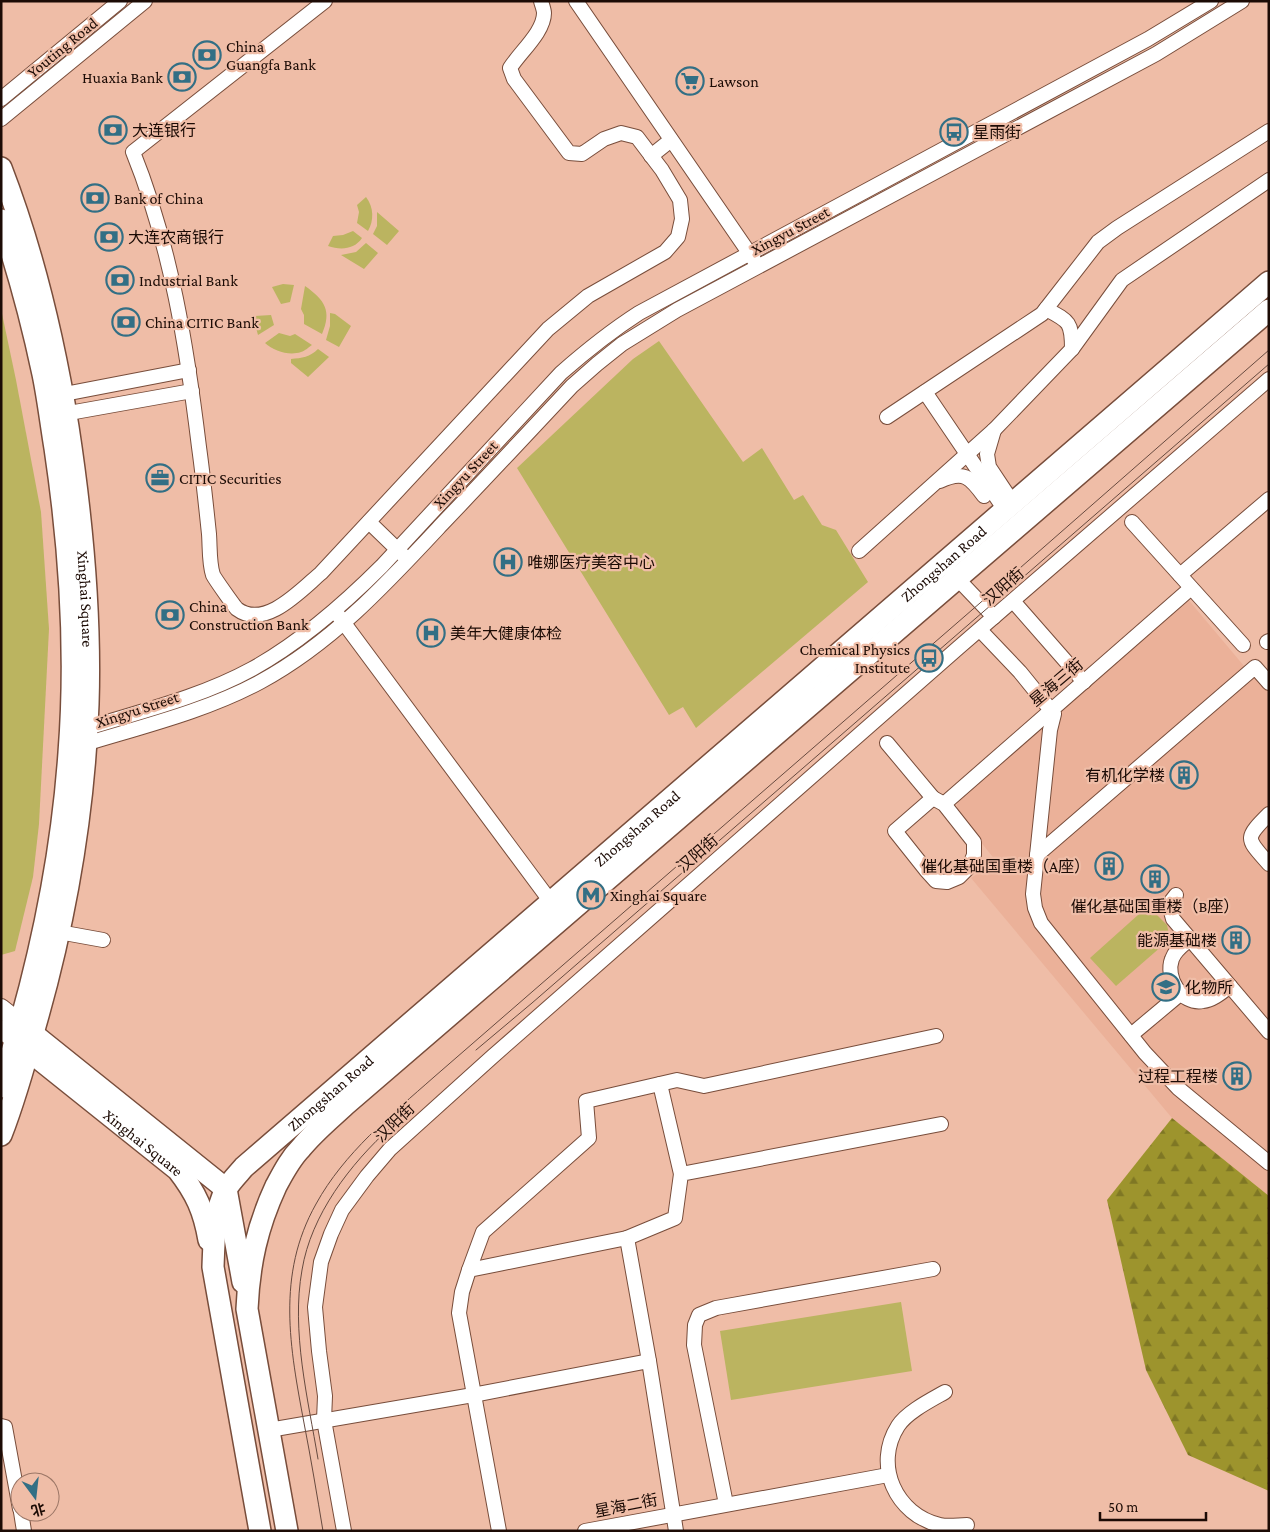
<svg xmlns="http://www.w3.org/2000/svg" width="1270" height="1532" font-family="'Crimson Pro','Noto Sans SC',serif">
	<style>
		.built { fill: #ebb199 }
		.grass { fill: #bbb460 }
		.forest { fill: url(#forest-firs) }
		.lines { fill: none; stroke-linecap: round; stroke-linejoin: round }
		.minor-casing { stroke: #784d3b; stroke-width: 16 }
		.major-casing { stroke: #784d3b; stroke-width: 20 }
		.highway-casing { stroke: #784d3b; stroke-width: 24 }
		.minor { stroke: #fff; stroke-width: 14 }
		.major { stroke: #fff; stroke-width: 18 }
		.highway { stroke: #fff; stroke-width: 21 }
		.tram { stroke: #674a3f; stroke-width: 1 }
		.labels { text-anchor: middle; stroke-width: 4.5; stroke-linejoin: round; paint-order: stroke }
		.poi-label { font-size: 16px; fill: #1c0b05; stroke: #efbda7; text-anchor: start }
		.street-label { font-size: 16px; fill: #1c0b05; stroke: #efbda7 }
	</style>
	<defs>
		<pattern id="forest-firs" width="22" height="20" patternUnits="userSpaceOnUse" patternTransform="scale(1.25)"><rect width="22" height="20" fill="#9d942d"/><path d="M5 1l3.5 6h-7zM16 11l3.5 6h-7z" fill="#7f7724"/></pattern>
	</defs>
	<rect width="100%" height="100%" fill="#efbda7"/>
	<polygon class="built" points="1186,597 1244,666 1256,658 1269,673 1269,1196 1172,1118 971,878 996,861 960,816 957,810 957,804 960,798"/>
	<g class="grass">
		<path d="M366 197C374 207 374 221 368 231L357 223 359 212 357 205Z"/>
		<polygon points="377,212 399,231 387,245 373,234 377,226"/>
		<path d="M353 231 362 238C354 250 340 250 328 246L333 236 343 235Z"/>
		<polygon points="366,243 378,253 364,269 341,255 356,252"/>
		<polygon points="283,284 294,285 290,302 281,304 272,287"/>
		<path d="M305 286C325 300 332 311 322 334L304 324V315L301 309Z"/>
		<polygon points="1,309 16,380 41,512 49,629 39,824 33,877 15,951 1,955"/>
		<polygon points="330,313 335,314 351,326 339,347 326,340 330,326"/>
		<polygon points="271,315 274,325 258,335 255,324 255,316"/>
		<path d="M279 333 290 336 295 334 312 345C309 347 305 351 301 352 289 356 274 351 265 343Z"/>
		<polygon points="659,341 743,462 762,448 794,500 803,495 822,525 836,530 868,582 696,728 683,707 669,715 517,468 633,359"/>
		<path d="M318 349 329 357 308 377 291 363V359C302 358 310 357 318 349Z"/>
		<polygon points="1148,906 1167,925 1170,939 1116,986 1090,958"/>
		<polygon points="901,1302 912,1371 731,1400 720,1331"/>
	</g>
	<polygon class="forest" points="1172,1118 1269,1196 1269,1491 1188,1455 1146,1370 1107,1200"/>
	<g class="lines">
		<g class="minor-casing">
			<g id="minor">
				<path d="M325 1 133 152C171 246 187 348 199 447 203 476 206 505 209 534 210 547 209 563 213 575 215 579 234 606 237 609 265 630 301 590 321 573L548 329 588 296 665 252 678 237 682 219 680 200 662 170 637 137 621 133 604 139 582 154 569 153 514 79 510 68C520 52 544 32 544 13 544 10 542 5 541 1"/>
				<polyline points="576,1 754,260"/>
				<polyline points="1,99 120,1"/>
				<polyline points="1,119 145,1"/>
				<polyline points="651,156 671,140"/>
				<path d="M1046 309C1069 321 1072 322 1072 349"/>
				<polyline points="925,392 1005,510"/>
				<polyline points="54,396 189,370"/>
				<polyline points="58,415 192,391"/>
				<polyline points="887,417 1042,314 1098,242 1117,228 1269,131"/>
				<polyline points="994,430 987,454 989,467 1013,503"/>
				<path d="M940 481C964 470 970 477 984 496"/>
				<polyline points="369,522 403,555"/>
				<polyline points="1132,522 1243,645"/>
				<polyline points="859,551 994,430 1072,349 1122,280 1269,180"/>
				<polyline points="952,573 994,617"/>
				<polyline points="1180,575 1269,499"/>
				<polyline points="1013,601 1084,682"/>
				<polyline points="338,615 551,902"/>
				<polyline points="980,630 1020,672 1054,714 1050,730 1033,894 1035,908 1041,923 1145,1053 1178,1088 1269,1163"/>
				<polyline points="1267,642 1269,641"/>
				<path d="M81 730C138 712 199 698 252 669 301 642 343 605 382 566L561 373C586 351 611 331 639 313L1148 39 1211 1"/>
				<path d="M81 741 85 744C144 726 206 711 260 682 332 643 387 583 442 524 486 478 529 432 572 386L597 364 622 344 677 310 1156 54 1242 1"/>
				<polyline points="887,743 933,798"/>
				<polygon points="933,798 944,804 974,842 974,855 969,867 959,877 947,882 936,881 926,870 895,831"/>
				<polyline points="944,804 1191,588"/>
				<path d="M1269 814C1244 839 1246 838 1269 864"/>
				<polyline points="1037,855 1255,667 1269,683"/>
				<polyline points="1176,895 1169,904 1173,919 1269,1032"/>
				<polyline points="59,932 103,940"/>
				<path d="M1190 939C1183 945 1175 950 1172 959 1165 977 1181 1005 1203 1001 1213 1000 1222 992 1230 986"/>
				<polyline points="1131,1035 1180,994"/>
				<polyline points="660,1084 681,1174"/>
				<polyline points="627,1238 675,1218 681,1174 941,1124"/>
				<polyline points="469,1270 483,1232 589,1138 586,1101 677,1080 704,1086 936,1036"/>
				<path d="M945 1392C931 1400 907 1412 898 1426 873 1465 896 1515 940 1525 948 1527 959 1525 967 1525"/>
				<polyline points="1,1426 5,1427 20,1509"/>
				<polyline points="269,1430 473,1395 649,1361 676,1531"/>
				<polyline points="726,1504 694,1345 695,1325 699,1315 716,1308 933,1269"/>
				<polyline points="21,1512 24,1531"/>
				<polyline points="344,1531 324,1420 325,1396 319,1351 315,1307 321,1262 331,1234 342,1210 367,1176 390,1149 492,1057 958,648 1269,379"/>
				<polyline points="499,1531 459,1313 462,1292 469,1270 627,1238 649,1361"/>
				<polyline points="585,1531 888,1475"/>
			</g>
		</g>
		<g class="major-casing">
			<g id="major">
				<polyline points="1,1008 20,1023"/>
				<polyline points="1,1029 15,1040"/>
			</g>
		</g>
		<g class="highway-casing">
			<g id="highway">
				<path id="s1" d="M1 168C33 251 54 340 68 427 82 519 91 611 88 704 84 813 65 922 35 1026 25 1063 15 1099 1 1135"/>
				<path d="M1 220C18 270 32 322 43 374 48 398 51 424 55 448 70 549 77 651 69 753 61 867 36 979 1 1087"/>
				<polyline points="23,1026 226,1189 243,1282"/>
				<path id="s2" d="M18 1042 178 1170C196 1193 204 1211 209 1240"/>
				<path id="s3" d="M260 1531 213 1267C214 1241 214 1212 226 1189 231 1181 238 1174 244 1167L1269 282"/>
				<path d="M287 1531 247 1309C249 1264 257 1227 276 1186 283 1173 290 1159 301 1148 314 1132 330 1119 345 1105L1269 310"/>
			</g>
		</g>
		<use href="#minor" class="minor"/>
		<use href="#major" class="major"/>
		<use href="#highway" class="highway"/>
		<g class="tram">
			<polyline points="476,1050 532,1003 1269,364"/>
			<path d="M318 1459C308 1399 291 1331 302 1270 311 1215 350 1164 391 1127"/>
			<path d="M323 1531C317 1495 311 1459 304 1423 290 1348 276 1275 316 1204 344 1153 391 1115 434 1077L980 603 1269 350"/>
		</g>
	</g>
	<defs>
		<g id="bank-ring" transform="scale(1.4375)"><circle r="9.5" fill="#efbda7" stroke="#326f85" stroke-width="1.5"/><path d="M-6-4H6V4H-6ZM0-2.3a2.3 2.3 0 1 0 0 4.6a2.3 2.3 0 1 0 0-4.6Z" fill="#326f85"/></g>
		<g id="supermarket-ring" transform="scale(1.4375)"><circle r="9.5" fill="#efbda7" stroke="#326f85" stroke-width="1.5"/><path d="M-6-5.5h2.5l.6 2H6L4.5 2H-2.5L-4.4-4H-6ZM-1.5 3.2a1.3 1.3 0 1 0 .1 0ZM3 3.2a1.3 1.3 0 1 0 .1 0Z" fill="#326f85"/></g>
		<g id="bus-ring" transform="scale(1.4375)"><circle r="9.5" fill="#efbda7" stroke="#326f85" stroke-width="1.5"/><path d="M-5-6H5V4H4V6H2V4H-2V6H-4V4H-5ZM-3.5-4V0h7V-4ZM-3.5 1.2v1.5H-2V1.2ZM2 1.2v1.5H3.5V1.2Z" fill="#326f85"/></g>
		<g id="office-ring" transform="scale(1.4375)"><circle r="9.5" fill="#efbda7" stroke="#326f85" stroke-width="1.5"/><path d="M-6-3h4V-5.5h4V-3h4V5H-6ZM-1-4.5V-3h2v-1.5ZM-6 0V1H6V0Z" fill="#326f85"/></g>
		<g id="hospital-ring" transform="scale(1.4375)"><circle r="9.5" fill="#efbda7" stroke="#326f85" stroke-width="1.5"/><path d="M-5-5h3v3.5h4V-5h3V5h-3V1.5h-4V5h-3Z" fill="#326f85"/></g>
		<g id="building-ring" transform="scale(1.4375)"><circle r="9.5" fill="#efbda7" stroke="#326f85" stroke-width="1.5"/><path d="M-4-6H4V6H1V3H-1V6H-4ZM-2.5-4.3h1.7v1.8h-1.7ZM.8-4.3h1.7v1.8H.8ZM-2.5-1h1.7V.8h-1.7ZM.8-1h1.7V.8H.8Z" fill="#326f85"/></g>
		<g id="metro-ring" transform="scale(1.4375)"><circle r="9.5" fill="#efbda7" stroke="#326f85" stroke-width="1.5"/><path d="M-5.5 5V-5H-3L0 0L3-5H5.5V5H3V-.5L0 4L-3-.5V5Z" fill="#326f85"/></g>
		<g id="school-ring" transform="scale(1.4375)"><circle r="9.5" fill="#efbda7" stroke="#326f85" stroke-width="1.5"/><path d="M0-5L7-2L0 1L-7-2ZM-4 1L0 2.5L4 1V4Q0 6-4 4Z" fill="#326f85"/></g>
	</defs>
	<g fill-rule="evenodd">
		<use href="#bank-ring" x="207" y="55"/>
		<use href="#bank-ring" x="182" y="77"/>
		<use href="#supermarket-ring" x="690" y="81"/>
		<use href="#bank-ring" x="113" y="130"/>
		<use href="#bus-ring" x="954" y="132"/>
		<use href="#bank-ring" x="95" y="198"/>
		<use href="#bank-ring" x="109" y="237"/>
		<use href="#bank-ring" x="120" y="280"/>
		<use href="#bank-ring" x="126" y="322"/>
		<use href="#office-ring" x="160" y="478"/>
		<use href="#hospital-ring" x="508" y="562"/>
		<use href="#bank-ring" x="170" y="615"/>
		<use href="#hospital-ring" x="431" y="633"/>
		<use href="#bus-ring" x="929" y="658"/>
		<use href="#building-ring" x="1184" y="775"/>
		<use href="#building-ring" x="1109" y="866"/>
		<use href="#building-ring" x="1155" y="879"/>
		<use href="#metro-ring" x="591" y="895"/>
		<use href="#building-ring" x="1236" y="940"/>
		<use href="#school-ring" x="1166" y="987"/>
		<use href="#building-ring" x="1237" y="1076"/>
	</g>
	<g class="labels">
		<g class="poi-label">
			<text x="226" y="52">China<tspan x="226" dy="18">Guangfa Bank</tspan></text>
			<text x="163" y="83" text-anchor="end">Huaxia Bank</text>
			<text x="709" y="87">Lawson</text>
			<text x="132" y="136">大连银行</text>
			<text x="973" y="138">星雨街</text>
			<text x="114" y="204">Bank of China</text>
			<text x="128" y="243">大连农商银行</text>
			<text x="139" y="286">Industrial Bank</text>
			<text x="145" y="328">China CITIC Bank</text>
			<text x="179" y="484">CITIC Securities</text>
			<text x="527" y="568">唯娜医疗美容中心</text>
			<text x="189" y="612">China<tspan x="189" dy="18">Construction Bank</tspan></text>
			<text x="450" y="639">美年大健康体检</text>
			<text x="910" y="655" text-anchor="end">Chemical Physics<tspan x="910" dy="18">Institute</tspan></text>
			<text x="1165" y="781" text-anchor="end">有机化学楼</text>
			<text x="1090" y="872" text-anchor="end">催化基础国重楼（A座）</text>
			<text x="610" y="901">Xinghai Square</text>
			<text x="1155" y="912" text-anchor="middle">催化基础国重楼（B座）</text>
			<text x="1217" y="946" text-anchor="end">能源基础楼</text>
			<text x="1185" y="993">化物所</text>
			<text x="1218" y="1082" text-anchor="end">过程工程楼</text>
		</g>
		<g class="street-label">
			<text transform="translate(62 47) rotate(-39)" y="6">Youting Road</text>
			<text transform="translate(790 230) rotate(-28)" y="6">Xingyu Street</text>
			<text transform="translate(465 474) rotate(-47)" y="6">Xingyu Street</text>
			<text dy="6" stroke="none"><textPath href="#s3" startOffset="1300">Zhongshan Road</textPath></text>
			<text transform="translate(1003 586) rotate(-41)" y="6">汉阳街</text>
			<text dy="6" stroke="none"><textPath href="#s1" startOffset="441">Xinghai Square</textPath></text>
			<text transform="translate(1056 682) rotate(-40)" y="6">星海三街</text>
			<text transform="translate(137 709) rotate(-18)" y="6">Xingyu Street</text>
			<text dy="6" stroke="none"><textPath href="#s3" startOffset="895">Zhongshan Road</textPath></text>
			<text transform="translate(697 853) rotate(-41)" y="6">汉阳街</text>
			<text dy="6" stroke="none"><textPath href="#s3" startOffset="490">Zhongshan Road</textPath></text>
			<text transform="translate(394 1122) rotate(-44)" y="6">汉阳街</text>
			<text dy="6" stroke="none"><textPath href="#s2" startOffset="161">Xinghai Square</textPath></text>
			<text transform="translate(626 1505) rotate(-11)" y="6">星海二街</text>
		</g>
	</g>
	<rect width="1270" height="1532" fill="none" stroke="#1c0b05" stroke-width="5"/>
	<g transform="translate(35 1497) rotate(165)"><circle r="24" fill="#efbda7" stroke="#9b7666"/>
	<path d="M0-4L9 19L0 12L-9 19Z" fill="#326f85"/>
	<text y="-8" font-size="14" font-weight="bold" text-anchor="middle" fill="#1c0b05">北</text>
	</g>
	<path d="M1100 1512v8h106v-8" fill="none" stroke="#1c0b05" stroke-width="2.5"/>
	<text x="1108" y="1512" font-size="15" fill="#1c0b05" stroke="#efbda7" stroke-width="4" paint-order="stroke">50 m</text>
</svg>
